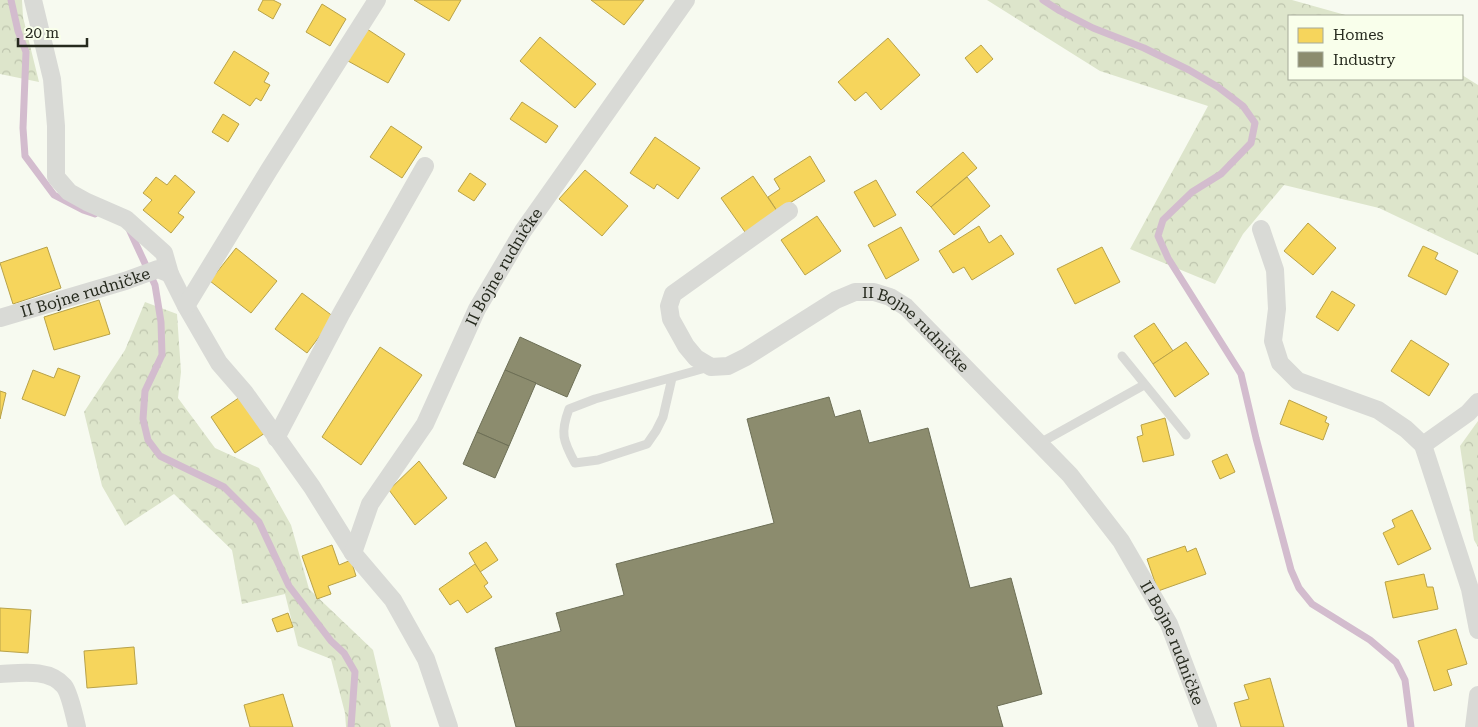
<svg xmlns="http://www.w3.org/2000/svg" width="1478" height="727" font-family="'Roboto Serif',serif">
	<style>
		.forest { fill: url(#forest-crowns) }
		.homes { fill: #f6d55c; stroke: #b8a249 }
		.industry { fill: #8c8c6e; stroke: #6d6f56 }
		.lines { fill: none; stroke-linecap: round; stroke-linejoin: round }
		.stream { stroke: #d3bcce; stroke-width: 7 }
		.service { stroke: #d9dad6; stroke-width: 9 }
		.minor { stroke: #d9dad6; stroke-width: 18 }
		.labels { text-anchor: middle; stroke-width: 5; stroke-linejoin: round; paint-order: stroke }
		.street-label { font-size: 16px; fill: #262a1e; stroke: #f9ffeb }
	</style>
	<defs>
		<pattern id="forest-crowns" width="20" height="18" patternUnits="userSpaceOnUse" patternTransform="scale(1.25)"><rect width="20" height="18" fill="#dde5cb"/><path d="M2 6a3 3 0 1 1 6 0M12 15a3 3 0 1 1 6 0" fill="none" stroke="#bec5ae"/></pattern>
	</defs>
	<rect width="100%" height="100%" fill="#f7faf0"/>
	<g class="forest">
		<polygon points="0,0 22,0 23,17 39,82 0,74"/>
		<polygon points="987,0 1292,0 1349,16 1289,16 1289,79 1462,79 1462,75 1478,85 1478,255 1379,208 1284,185 1243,234 1215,284 1130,249 1208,106 1100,71"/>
		<polygon points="145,302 177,314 181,372 178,398 215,448 259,468 291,525 309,589 373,650 391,727 346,727 345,713 331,659 298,646 285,594 242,604 232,550 174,494 125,526 102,486 84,412 125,350"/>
		<polygon points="1478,421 1478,547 1474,540 1460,446"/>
	</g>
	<g class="homes">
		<polygon points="263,0 273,0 281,4 273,19 258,10"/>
		<polygon points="414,0 461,0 449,21"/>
		<polygon points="591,0 644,0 624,25"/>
		<polygon points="322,4 346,19 330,46 306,32"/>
		<polygon points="367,29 405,54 388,83 348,61"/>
		<polygon points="540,37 596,84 575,108 520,61"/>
		<polygon points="888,38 920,75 881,110 866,92 855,101 838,82"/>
		<polygon points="981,45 993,59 977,73 965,58"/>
		<polygon points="234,51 269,73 264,82 270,85 261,101 256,98 250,106 214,83"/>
		<polygon points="522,102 558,126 546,143 510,119"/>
		<polygon points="223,114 239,124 228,142 212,132"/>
		<polygon points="391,126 422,147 402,178 370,157"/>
		<polygon points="655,137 700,168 678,199 657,184 654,189 630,173"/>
		<polygon points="963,152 977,168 931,207 916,192"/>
		<polygon points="810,156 825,181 777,211 768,197 780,189 774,179"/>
		<polygon points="585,170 628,206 602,236 559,199"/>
		<polygon points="470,173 486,184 474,201 458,191"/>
		<polygon points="175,175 195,192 178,213 184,217 171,233 143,210 152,200 143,193 156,177 167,185"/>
		<polygon points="753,176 777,211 745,232 721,198"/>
		<polygon points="967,177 990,206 954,235 931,207"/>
		<polygon points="876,180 896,215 874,227 854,192"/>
		<polygon points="817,216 841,251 805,275 781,240"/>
		<polygon points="1308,223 1336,248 1313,275 1284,251"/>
		<polygon points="979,226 989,243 1001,235 1014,254 972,280 964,267 953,273 939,251"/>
		<polygon points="901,227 919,260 886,279 868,245"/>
		<polygon points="1423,246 1438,253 1435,259 1458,271 1446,295 1408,276"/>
		<polygon points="47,247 61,288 13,304 0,263"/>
		<polygon points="1102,247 1120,282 1075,304 1057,269"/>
		<polygon points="236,248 277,281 251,313 210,281"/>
		<polygon points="1332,291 1355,305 1338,331 1316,317"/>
		<polygon points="302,293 334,317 307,353 275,329"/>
		<polygon points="99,300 110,334 54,350 44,317"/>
		<polygon points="1154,323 1173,351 1153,364 1134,336"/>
		<polygon points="1411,340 1449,364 1429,396 1391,371"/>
		<polygon points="1186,342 1209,374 1175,397 1153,364"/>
		<polygon points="380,347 422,375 361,465 322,437"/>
		<polygon points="58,368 80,376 65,416 22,399 33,370 54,378"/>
		<polygon points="0,391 6,393 0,419"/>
		<polygon points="240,397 265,433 235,453 211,417"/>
		<polygon points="1289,400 1327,417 1325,422 1329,424 1323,440 1280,424"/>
		<polygon points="1165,418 1174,455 1143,462 1137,437 1143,435 1141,425"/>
		<polygon points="1227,454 1235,472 1220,479 1212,461"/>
		<polygon points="419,461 447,498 415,525 389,490"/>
		<polygon points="1412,510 1431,549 1398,565 1383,533 1395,527 1392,520"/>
		<polygon points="486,542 498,560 480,572 469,553"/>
		<polygon points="332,545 339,565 351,560 356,576 328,586 331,594 317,599 302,556"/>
		<polygon points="1185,546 1187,552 1196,548 1206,574 1158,591 1147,559"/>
		<polygon points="475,564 488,583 484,586 492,597 467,613 458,600 450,605 439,589"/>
		<polygon points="1424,574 1427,587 1433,587 1438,609 1393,618 1385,582"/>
		<polygon points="0,608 31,610 28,653 0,651"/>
		<polygon points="288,613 293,627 277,632 272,619"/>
		<polygon points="1456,629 1467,664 1447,670 1452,685 1434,691 1418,641"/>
		<polygon points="134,647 137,684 87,688 84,651"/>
		<polygon points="1270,678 1284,727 1241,727 1234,703 1249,699 1244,685"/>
		<polygon points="283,694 293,727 250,727 244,705"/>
	</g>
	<g class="industry">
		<polygon points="520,337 581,365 567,397 505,370"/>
		<polygon points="505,370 536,383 509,446 477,432"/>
		<polygon points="829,397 835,417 860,410 869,443 928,428 970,588 1011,578 1042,694 997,706 1003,727 516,727 495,648 561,631 556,613 624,595 616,564 774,523 747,419"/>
		<polygon points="477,432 509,446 495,478 463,464"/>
	</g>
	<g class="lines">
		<g class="stream">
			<polyline points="11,0 18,31 26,52 23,128 25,156 54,195 83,210 95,214"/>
			<polyline points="1043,0 1060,11 1093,28 1144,48 1189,70 1218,87 1243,106 1255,123 1251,143 1221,174 1192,192 1163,220 1158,236 1168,258 1241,374 1256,438 1291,570 1299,588 1312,604 1370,640 1396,662 1405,680 1411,727"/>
			<polyline points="129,229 155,285 161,322 162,355 145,391 143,419 148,440 160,456 224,487 259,522 289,586 331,641 344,653 355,672 351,727"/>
		</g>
		<g class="service">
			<polyline points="1122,356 1186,435"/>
			<path d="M672 378 663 417 656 431 647 444 598 460 575 463C563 441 560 433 569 409L595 399 709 367"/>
			<polyline points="1040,443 1144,385"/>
		</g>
		<g class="minor">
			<polyline points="33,0 52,79 56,126 56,177 69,192 87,202 126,219 164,253 170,274 186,306 219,363 245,393 312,487 353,553 393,600 426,659 449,727"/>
			<path id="s1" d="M789 211 673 294 669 306 671 319 686 346 696 358 711 367 728 366 746 357 836 300 855 292H874L890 297 906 307 1070 475 1121 541 1169 624 1208 727"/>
			<polyline points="1261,229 1275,270 1277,309 1273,341 1280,363 1298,381 1378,410 1406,429 1423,445 1470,589 1478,630"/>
			<polyline points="186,306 269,170 377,0"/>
			<path id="s2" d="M0 318 125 281 158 269 170 274"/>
			<polyline points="276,438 341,314 425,166"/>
			<polyline points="1423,445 1468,413 1478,402"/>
			<path id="s3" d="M353 553 370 504 425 424 477 309 523 231 686 0"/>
			<path d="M0 674C20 673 49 668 64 686 69 692 75 718 77 727"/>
			<polyline points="1474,727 1478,695"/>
		</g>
	</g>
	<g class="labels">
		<g class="street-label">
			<text dy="6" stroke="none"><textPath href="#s3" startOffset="325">II Bojne rudničke</textPath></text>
			<text dy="6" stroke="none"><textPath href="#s2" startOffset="89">II Bojne rudničke</textPath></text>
			<text dy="6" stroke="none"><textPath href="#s1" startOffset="471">II Bojne rudničke</textPath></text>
			<text dy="6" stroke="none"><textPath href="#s1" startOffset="884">II Bojne rudničke</textPath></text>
		</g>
	</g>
	<rect x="1288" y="15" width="175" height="65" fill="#f9ffeb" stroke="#a5aa99"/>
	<rect x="1298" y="28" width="25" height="15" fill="#f6d55c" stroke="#a5aa99"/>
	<text x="1333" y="40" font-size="15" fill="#262a1e">Homes</text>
	<rect x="1298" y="52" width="25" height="15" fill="#8c8c6e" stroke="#a5aa99"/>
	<text x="1333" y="65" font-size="15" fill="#262a1e">Industry</text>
	<path d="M18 38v8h69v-8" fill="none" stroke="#262a1e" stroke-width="2.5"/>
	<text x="25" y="38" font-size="15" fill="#262a1e" stroke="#f9ffeb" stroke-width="4" paint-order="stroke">20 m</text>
</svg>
